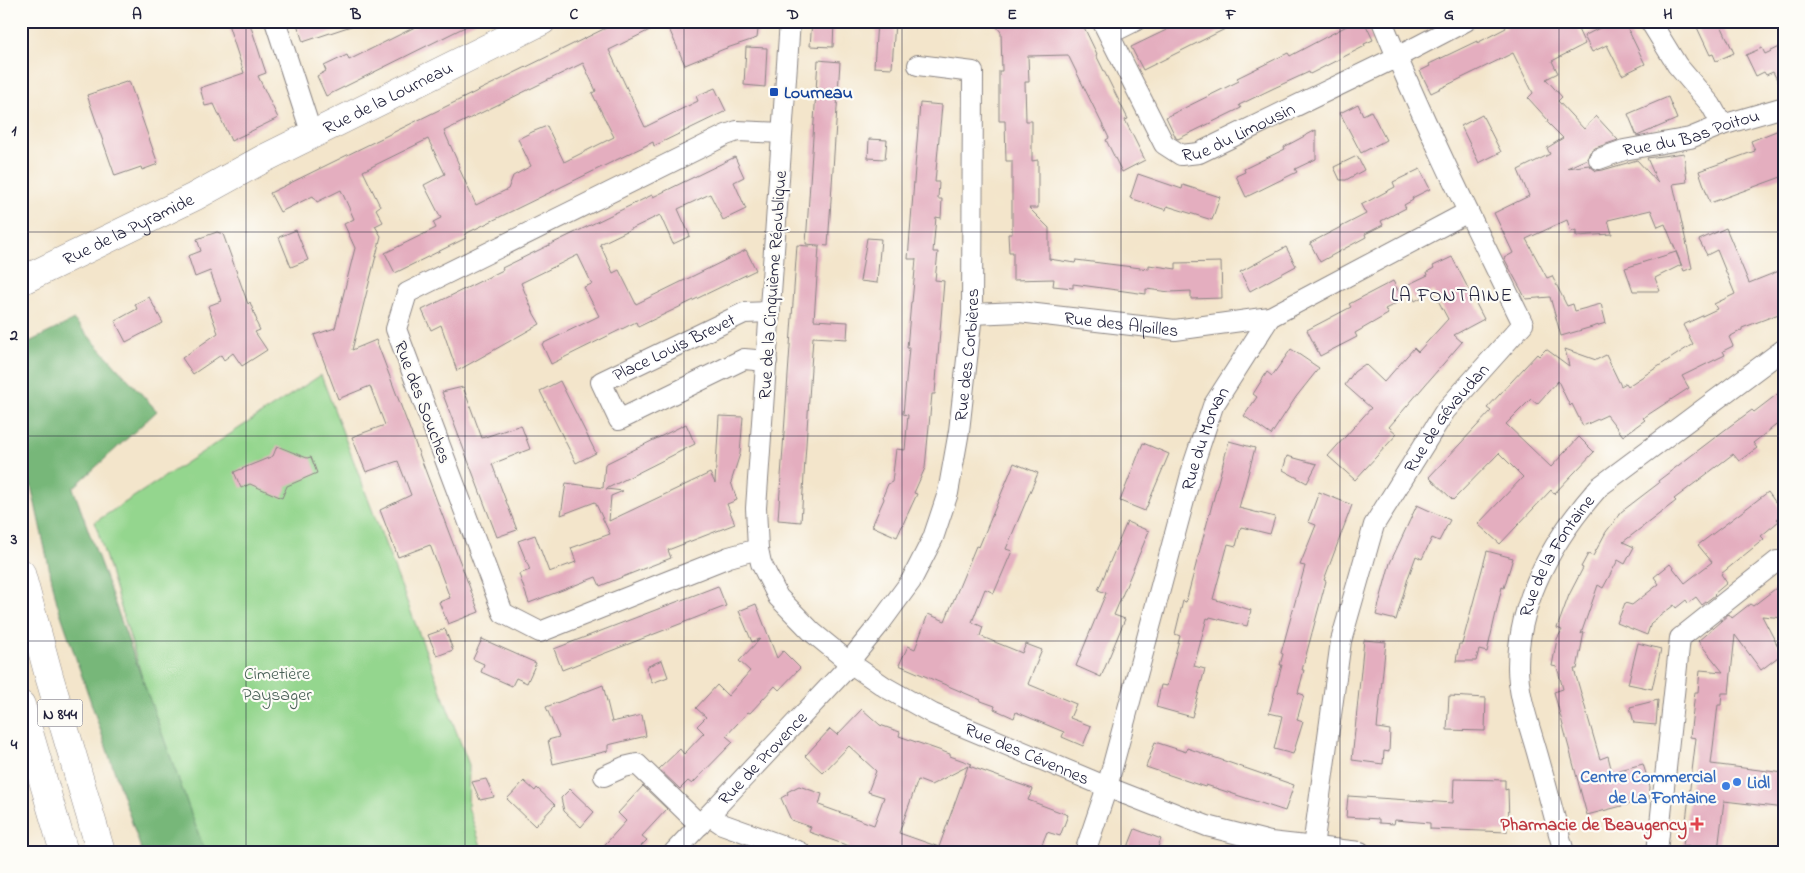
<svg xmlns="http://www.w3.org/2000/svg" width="1805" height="873" font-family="'Indie Flower',sans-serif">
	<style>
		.green { fill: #94d68e; stroke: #5b7c64 }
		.forest { fill: #77b779; stroke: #4c6c5a }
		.building { fill: #e4aebf; fill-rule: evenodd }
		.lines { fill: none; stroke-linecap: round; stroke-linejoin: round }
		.street-casing { stroke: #8a8483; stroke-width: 22 }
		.secondary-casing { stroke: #8a8483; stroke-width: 29 }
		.highway-casing { stroke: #8a8483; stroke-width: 29 }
		.street { stroke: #fff; stroke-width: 20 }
		.secondary { stroke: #fff; stroke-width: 28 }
		.highway { stroke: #fff; stroke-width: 28 }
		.grid { fill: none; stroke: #22223b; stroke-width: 1; stroke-opacity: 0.55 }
		.transit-dot { fill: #1a4fb4; stroke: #fdfcf7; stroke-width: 2 }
		.shop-dot { fill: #3f7fe0; stroke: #fdfcf7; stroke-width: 2 }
		.health-dot { fill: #e0444e; stroke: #fdfcf7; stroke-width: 2 }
		.labels { text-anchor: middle; stroke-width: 4.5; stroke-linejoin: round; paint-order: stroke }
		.shield { fill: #fdfcf7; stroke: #646373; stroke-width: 1 }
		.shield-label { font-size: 16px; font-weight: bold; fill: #22223b }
		.transit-label { font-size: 18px; font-weight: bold; fill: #164399; stroke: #fdfcf7; text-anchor: start }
		.street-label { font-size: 18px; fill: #22223b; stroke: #fdfcf7 }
		.park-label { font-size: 18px; fill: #4a6158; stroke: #fdfcf7 }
		.shop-label { font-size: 18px; font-weight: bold; fill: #366cbe; stroke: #fdfcf7; text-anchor: end }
		.health-label { font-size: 18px; font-weight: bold; fill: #be3a42; stroke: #fdfcf7; text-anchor: end }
		.neighbourhood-label { font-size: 19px; letter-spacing: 1px; fill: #22223b; stroke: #fdfcf7 }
		.neatline { fill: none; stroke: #22223b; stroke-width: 2 }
		.grid-label { font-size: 16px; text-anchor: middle; font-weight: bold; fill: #22223b }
	</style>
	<rect width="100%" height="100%" fill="#fdfcf7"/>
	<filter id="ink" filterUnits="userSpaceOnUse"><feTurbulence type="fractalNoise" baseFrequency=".02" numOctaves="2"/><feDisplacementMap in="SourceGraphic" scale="10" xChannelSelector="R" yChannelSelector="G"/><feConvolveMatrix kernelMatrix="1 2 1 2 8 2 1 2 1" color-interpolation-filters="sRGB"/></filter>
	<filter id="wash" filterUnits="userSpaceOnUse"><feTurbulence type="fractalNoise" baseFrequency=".0096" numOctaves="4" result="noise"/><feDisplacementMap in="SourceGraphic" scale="20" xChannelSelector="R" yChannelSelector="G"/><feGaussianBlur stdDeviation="1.12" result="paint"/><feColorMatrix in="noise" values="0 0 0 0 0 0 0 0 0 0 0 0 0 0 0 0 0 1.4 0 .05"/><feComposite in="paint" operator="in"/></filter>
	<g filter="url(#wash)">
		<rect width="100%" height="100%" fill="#f3e5cb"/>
		<polygon class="green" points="321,375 469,765 468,807 483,852 195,852 95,522"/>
		<polygon class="forest" points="74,320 157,411 73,488 205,852 142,852 57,603 21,440 21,346"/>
		<g id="blocks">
			<g class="building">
				<polygon points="227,21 249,21 266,73 258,76 278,118 231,141 214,104 205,106 200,88 244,73"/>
				<polygon points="296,21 357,21 357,24 303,42"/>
				<polygon points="427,21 477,21 326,96 317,76 326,71 324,66 347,55 349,60"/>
				<path d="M620 21H759L757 38 724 49 685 65 666 22 609 50 645 127 698 101 696 96 715 88 726 111 654 146 653 142 465 234 466 238 395 273 385 253 436 228 433 222 441 218 424 185 445 174 428 139 363 171 380 206 376 209 383 222 375 226 381 236 352 350 376 340 479 612 448 624 439 602 450 598 430 545 398 557 380 510 411 495 398 461 366 472 352 437 385 425 370 386 338 399 314 335 335 328 355 248 344 224 354 219 341 190 317 202 313 196 280 212 270 193ZM583 63 596 91 592 93 614 137 564 162 547 126 532 132 518 139 531 166 513 176 508 189 476 205 459 168 460 167 444 131Z"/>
				<polygon points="812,21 834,21 833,47 810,46"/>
				<polygon points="877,21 895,21 892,68 874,67"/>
				<polygon points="992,21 1081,21 1097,54 1096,55 1128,119 1125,120 1145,160 1122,172 1106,140 1109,138 1068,55 1028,56 1029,82 1025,82 1026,121 1032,121 1032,161 1038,160 1038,208 1029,208 1049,228 1049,259 1075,263 1076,260 1149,269 1149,265 1176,269 1176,263 1221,262 1222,298 1191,299 1191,291 1170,292 1146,289 1146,294 1073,284 1073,288 1053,286 1054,279 1013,280 1013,252 1009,252 1008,234 1012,234 1012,161 1006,161 1005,121 999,121 999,71 1002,71 1001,32"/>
				<polygon points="1185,21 1241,21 1143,70 1131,47"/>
				<polygon points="1356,21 1364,21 1373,40 1364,44 1365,46 1310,74 1309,72 1274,88 1239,105 1241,108 1178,139 1176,138 1166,117 1239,81 1237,78 1288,53 1290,56"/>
				<polygon points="1515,21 1574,21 1585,44 1552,61 1558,73 1546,79 1562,97 1558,101 1584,129 1596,116 1618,140 1595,148 1590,152 1587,159 1567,168 1589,165 1596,171 1603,170 1637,160 1658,183 1647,158 1684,153 1687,182 1673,184 1692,268 1684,271 1665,224 1658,227 1651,210 1608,220 1612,234 1576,236 1576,230 1571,232 1567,220 1526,239 1547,278 1552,276 1567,306 1573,304 1575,311 1601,304 1606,323 1561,336 1550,297 1526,299 1504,258 1513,253 1494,213 1529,196 1518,170 1550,154 1547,148 1563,138 1547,122 1548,120 1528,98 1533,93 1513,53 1431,93 1420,71 1430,66 1429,64 1477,41 1477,43 1506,28 1505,26"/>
				<polygon points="1613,21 1624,21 1645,64 1622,75 1607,45 1592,52 1584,36"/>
				<polygon points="1694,21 1719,21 1734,53 1716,61 1713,54 1710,55"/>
				<polygon points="1784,45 1784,93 1773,72 1766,75 1764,72 1756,76 1746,55 1762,48 1765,54"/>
				<polygon points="746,47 767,48 765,87 744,85"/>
				<polygon points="818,60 840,62 828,246 806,244"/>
				<polygon points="129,81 158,164 142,170 141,167 115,176 87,95"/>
				<polygon points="1668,97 1677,119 1637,136 1628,114"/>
				<polygon points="920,103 942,105 935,182 939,182 938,199 942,199 941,218 936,217 933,252 938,252 935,280 944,281 935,394 932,394 925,468 914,493 917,494 897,537 872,526 884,499 883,496 888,484 892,482 896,449 905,450 908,415 903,414 909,348 907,348 911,302 912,302 916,259 908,259"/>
				<polygon points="1358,104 1363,115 1371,111 1386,140 1361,153 1340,113"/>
				<polygon points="1482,115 1501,152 1479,163 1461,126"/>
				<polygon points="1784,128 1784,176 1710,203 1699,171 1755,151 1751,141"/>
				<polygon points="1316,130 1316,159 1295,169 1297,172 1246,197 1236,176 1245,172 1244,169 1285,149 1284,147"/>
				<polygon points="869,139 887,140 885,159 868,158"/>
				<polygon points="1357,156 1364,170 1346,180 1340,180 1334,167"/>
				<polygon points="735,157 744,177 734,182 746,209 723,220 710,194 678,209 690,236 673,244 660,215 600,244 613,273 619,270 636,304 746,250 756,270 638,327 636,322 551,364 542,344 599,316 584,287 592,284 578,255 521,283 534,314 540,324 457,371 441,325 431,330 422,310 503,270 502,268 652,195 653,197"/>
				<polygon points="1420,169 1430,189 1412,198 1413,200 1404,205 1406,208 1381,221 1383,225 1365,234 1366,237 1320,262 1310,243 1366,214 1361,205 1395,187 1393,182"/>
				<polygon points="1138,174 1182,189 1183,185 1220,197 1212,220 1167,206 1166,210 1130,198"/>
				<polygon points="1726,228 1749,283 1784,269 1784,312 1742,328 1742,330 1729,337 1733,346 1723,351 1725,355 1682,376 1689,388 1643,418 1645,420 1623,436 1607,415 1583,426 1572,404 1570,406 1558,381 1537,404 1531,399 1506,424 1551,467 1579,437 1594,452 1554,494 1551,490 1500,544 1478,524 1523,477 1499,453 1453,500 1429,477 1491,411 1487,408 1537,354 1539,356 1546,349 1569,366 1565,349 1596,360 1606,355 1621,386 1626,383 1628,386 1693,344 1683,325 1717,309 1714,304 1735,294 1717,250 1707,255 1699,240"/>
				<polygon points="296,230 308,260 291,267 279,237"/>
				<polygon points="217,232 223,234 248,304 250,302 257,321 256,322 260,330 255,332 267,350 242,366 233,353 224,360 221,355 193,374 182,358 218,333 208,306 221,301 210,271 195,277 188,256 201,251 197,239"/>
				<polygon points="867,238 881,239 877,283 860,281"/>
				<polygon points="797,245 819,247 814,320 848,322 847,339 813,337 801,522 778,520"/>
				<polygon points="1286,247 1296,266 1250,291 1240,272"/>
				<polygon points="1676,252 1681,265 1655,278 1660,291 1633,291 1625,268"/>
				<polygon points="1452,257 1484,319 1454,335 1462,342 1389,427 1397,434 1355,480 1328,456 1371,408 1345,385 1354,372 1365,364 1384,382 1414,348 1418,352 1448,319 1433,291 1415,301 1407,285 1428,275 1427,272 1434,268 1433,266"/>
				<polygon points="1393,281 1403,300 1385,309 1388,314 1355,333 1357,337 1320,356 1307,330 1351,307 1349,304"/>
				<polygon points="149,297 163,323 126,342 115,321 137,309 135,304"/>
				<polygon points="1291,349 1319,368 1296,397 1271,435 1244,416 1257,397 1253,394 1267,372 1272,376"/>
				<polygon points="560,381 596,453 576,463 540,391"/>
				<polygon points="463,387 482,438 521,425 530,449 492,464 517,530 497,537 442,392"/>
				<polygon points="1784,389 1784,419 1753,443 1757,448 1739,461 1733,454 1674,499 1676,501 1623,542 1634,547 1625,564 1618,560 1603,588 1598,585 1581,634 1584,632 1577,669 1574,669 1600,759 1608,756 1612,772 1643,764 1650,787 1649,799 1587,815 1554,692 1563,689 1557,667 1552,666 1557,639 1562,630 1557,628 1569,595 1583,568 1581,567 1588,554 1593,556 1606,532 1621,512 1659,483 1658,481 1730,426 1752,410 1754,412"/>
				<polygon points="719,416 743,417 740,454 731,482 737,500 727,504 735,524 668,550 671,558 635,572 600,586 596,577 529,603 519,574 530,570 518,541 535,535 549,572 576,562 571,548 610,534 595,502 561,515 566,483 603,488 605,464 686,424 695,444 606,489 623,491 611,496 609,521 710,473 715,483"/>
				<polygon points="1229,441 1255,448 1239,508 1275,517 1270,534 1241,527 1236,546 1228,544 1213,599 1251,610 1247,626 1210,617 1209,619 1207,618 1194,666 1205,669 1192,717 1156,707 1161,685 1167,686 1180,636 1175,634 1183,601 1186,602"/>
				<polygon points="1143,443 1169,454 1145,511 1120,501"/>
				<polygon points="277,446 307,458 311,457 317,473 287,486 282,498 250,484 241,488 234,472 273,456"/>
				<polygon points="1287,456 1317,464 1307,483 1283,470"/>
				<polygon points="1014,463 1038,473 1006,549 1012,551 994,593 985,589 972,622 983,627 980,636 1022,653 1026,644 1042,650 1028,684 1076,704 1070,718 1091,726 1083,746 1062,737 1064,732 1016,712 1014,718 994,709 995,706 981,701 981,700 899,665 908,646 915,649 928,614 945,621 976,546 979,547"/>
				<polygon points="1319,492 1352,505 1324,580 1326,581 1302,670 1304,670 1298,693 1304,695 1297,720 1303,722 1293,754 1274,749 1282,716 1269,713 1282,665 1280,665 1283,654 1281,653 1305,566 1300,565 1316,525 1308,522"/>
				<polygon points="1768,492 1784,514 1777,519 1779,521 1761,536 1764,539 1721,574 1727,583 1714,594 1715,595 1702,605 1696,597 1688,603 1686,600 1676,608 1674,605 1651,623 1647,635 1617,623 1625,603 1632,605 1659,584 1654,577 1670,564 1685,583 1712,562 1698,545"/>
				<polygon points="1417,505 1450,520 1439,541 1432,538 1422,559 1416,556 1408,578 1396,620 1376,615 1390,563"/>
				<polygon points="1127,522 1149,531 1114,615 1125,619 1101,677 1076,666 1106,593 1098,590"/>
				<polygon points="1487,551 1513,558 1504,588 1502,587 1487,652 1479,650 1476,661 1456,661 1459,644 1462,644"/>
				<polygon points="1784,582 1784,618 1762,616 1782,654 1761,670 1735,635 1729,693 1722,693 1721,705 1718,705 1711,764 1784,773 1784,808 1724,801 1718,850 1683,846 1696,738 1690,737 1695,692 1698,692 1700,670 1723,672 1698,641 1729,614 1732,618 1750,604 1753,606"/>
				<polygon points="718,586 726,606 562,670 554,649"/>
				<polygon points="756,604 777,658 783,651 800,668 779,690 775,686 750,713 748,712 726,736 733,742 692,784 688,781 680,789 659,769 680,749 684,754 704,733 697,726 706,717 696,708 717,685 728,696 750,671 739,661 760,639 752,642 739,611"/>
				<polygon points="445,629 453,650 437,656 428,635"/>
				<polygon points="482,639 536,663 527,683 516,678 512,686 481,672 484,664 473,659"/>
				<polygon points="1364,640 1386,642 1377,728 1390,730 1389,752 1384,751 1383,764 1352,760"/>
				<polygon points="1638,643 1661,649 1652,689 1628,684"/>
				<polygon points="662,660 668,677 652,683 646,667"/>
				<polygon points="603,685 612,722 642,715 646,736 608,745 608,751 553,764 548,740 559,737 546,707"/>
				<polygon points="1449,696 1486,698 1485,731 1447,730"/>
				<polygon points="1658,700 1656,725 1634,723 1630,707"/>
				<path d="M862 709 880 725 900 732 899 736 950 754V756L972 764 969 766 1033 789 1028 800 1068 815 1060 836 1047 832 1039 852H847L849 846 809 832 811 827 791 820 781 798 788 794 787 792 799 786 822 794 819 805 874 825 884 797 868 792 876 771 849 746 823 773 805 756 830 729 837 735ZM968 766 939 847 899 833 918 780 931 785Z"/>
				<polygon points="1155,742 1186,752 1187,748 1294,785 1285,811 1206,785 1205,787 1146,767"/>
				<polygon points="486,779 494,797 480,800 472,782"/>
				<polygon points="1454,779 1505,780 1505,790 1508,789 1509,823 1507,824 1507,832 1430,829 1430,823 1395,820 1394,824 1379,823 1379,819 1346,817 1348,796 1453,803"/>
				<polygon points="524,781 535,791 537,788 555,805 535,826 507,799"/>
				<polygon points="643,786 667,809 642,836 647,840 635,852 598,852 626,821 618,813"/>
				<polygon points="570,789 594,812 581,827 564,811 561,798"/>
				<polygon points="1135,829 1161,839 1156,852 1126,852"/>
			</g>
		</g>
	</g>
	<g filter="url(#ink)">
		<use href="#blocks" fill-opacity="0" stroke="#8a8483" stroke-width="1"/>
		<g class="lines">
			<g class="street-casing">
				<g id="street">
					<polyline points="275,21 312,135"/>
					<path id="s1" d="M790 21 756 508 758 549 761 563 778 597 812 632 850 663 885 687 933 714 1107 787 1207 826 1270 842 1360 852"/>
					<path id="s2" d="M1102 21 1164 144 1181 155 1199 153 1397 57 1466 21"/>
					<polyline points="1650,21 1677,65 1711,105 1722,125"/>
					<polyline points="1109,34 1135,21"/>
					<path id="s3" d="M1599 159 1624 150 1690 138 1722 125 1784 107"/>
					<path id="s4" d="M972 314 1019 312 1175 330 1270 317"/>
					<path id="s5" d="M767 361 744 359 619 420 601 382 744 313 770 312"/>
					<polyline points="758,549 729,557 540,632 503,613 396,329 407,293 726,135 737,131 782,133"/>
					<polyline points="604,776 624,767 637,764 700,825"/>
					<polyline points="709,815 722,824 800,852"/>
					<path id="s6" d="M1313 847 1341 641 1374 525 1445 411 1523 324C1474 224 1424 124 1382 21"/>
					<path id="s7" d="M674 852 844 671 856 653 878 626 911 581 933 538 948 493 959 431 972 314 973 72 918 65"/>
					<path id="s8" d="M1085 852 1107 787 1194 463 1213 406 1270 317 1468 212"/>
					<path id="s9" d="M1564 852C1555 820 1547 788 1538 756 1530 727 1518 697 1518 667 1518 598 1555 537 1599 487L1784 349"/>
					<polyline points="1657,852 1680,638 1777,561 1784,562"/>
				</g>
			</g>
			<g class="secondary-casing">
				<g id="secondary">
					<path id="s10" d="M21 281 194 197 263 159 542 21"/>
				</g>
			</g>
			<g class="highway-casing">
				<g id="highway">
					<polyline points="21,573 49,676 101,852"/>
					<polyline points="21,705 64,852"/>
				</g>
			</g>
			<use href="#street" class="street"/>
			<use href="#secondary" class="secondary"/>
			<use href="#highway" class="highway"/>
		</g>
	</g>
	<path class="grid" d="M246 21V852M465 21V852M684 21V852M902 21V852M1121 21V852M1340 21V852M1559 21V852M21 232H1784M21 436H1784M21 641H1784"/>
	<rect class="transit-dot" x="769" y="87" width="10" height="10" rx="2.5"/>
	<g class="shop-dot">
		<circle cx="1737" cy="782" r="5"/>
		<circle cx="1726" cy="786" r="5"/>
	</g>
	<path class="health-dot" d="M1694.5 816.5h5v5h5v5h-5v5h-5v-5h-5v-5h5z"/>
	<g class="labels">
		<rect class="shield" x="37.5" y="699.5" width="45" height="27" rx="4"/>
		<g class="shield-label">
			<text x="60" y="719">N 844</text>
		</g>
		<g class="transit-label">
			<text x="784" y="98">Lourneau</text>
		</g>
		<g class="street-label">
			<text dy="6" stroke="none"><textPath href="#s10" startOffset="410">Rue de la Lourneau</textPath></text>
			<text dy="6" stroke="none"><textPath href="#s2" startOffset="220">Rue du Limousin</textPath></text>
			<text dy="6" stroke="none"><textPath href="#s3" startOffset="96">Rue du Bas Poitou</textPath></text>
			<text dy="6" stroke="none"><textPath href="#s10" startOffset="119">Rue de la Pyramide</textPath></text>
			<text transform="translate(772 285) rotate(-86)" y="6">Rue de la Cinquième République</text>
			<text dy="6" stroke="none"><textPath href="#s4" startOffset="150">Rue des Alpilles</textPath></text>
			<text dy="6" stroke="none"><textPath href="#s5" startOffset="285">Place Louis Brevet</textPath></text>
			<text dy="6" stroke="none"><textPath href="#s7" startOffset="596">Rue des Corbières</textPath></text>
			<text transform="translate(423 402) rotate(69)" y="6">Rue des Souches</text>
			<text dy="6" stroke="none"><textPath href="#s6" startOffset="458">Rue de Gévaudan</textPath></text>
			<text dy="6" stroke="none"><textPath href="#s8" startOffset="431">Rue du Morvan</textPath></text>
			<text dy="6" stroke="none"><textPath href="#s9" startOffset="311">Rue de la Fontaine</textPath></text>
			<text dy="6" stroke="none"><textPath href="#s1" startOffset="879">Rue des Cévennes</textPath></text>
			<text dy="6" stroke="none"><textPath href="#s7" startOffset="129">Rue de Provence</textPath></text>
		</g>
		<g class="park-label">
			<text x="277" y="679">Cimetière<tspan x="277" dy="21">Paysager</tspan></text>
		</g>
		<g class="shop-label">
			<text x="1716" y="782">Centre Commercial<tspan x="1716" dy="21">de La Fontaine</tspan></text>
			<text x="1747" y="788" text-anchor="start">Lidl</text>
		</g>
		<g class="health-label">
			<text x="1687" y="830">Pharmacie de Beaugency</text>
		</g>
		<g class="neighbourhood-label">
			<text x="1452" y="301">LA FONTAINE</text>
		</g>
	</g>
	<rect width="1805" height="873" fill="none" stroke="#fdfcf7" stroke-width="55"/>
	<rect x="28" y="28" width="1750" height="818" class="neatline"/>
	<g class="grid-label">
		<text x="137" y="19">A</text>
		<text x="356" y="19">B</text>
		<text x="574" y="19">C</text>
		<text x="793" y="19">D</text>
		<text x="1012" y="19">E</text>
		<text x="1231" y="19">F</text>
		<text x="1449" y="19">G</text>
		<text x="1668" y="19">H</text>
		<text x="14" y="135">1</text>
		<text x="14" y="340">2</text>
		<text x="14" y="544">3</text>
		<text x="14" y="749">4</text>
	</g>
</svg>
